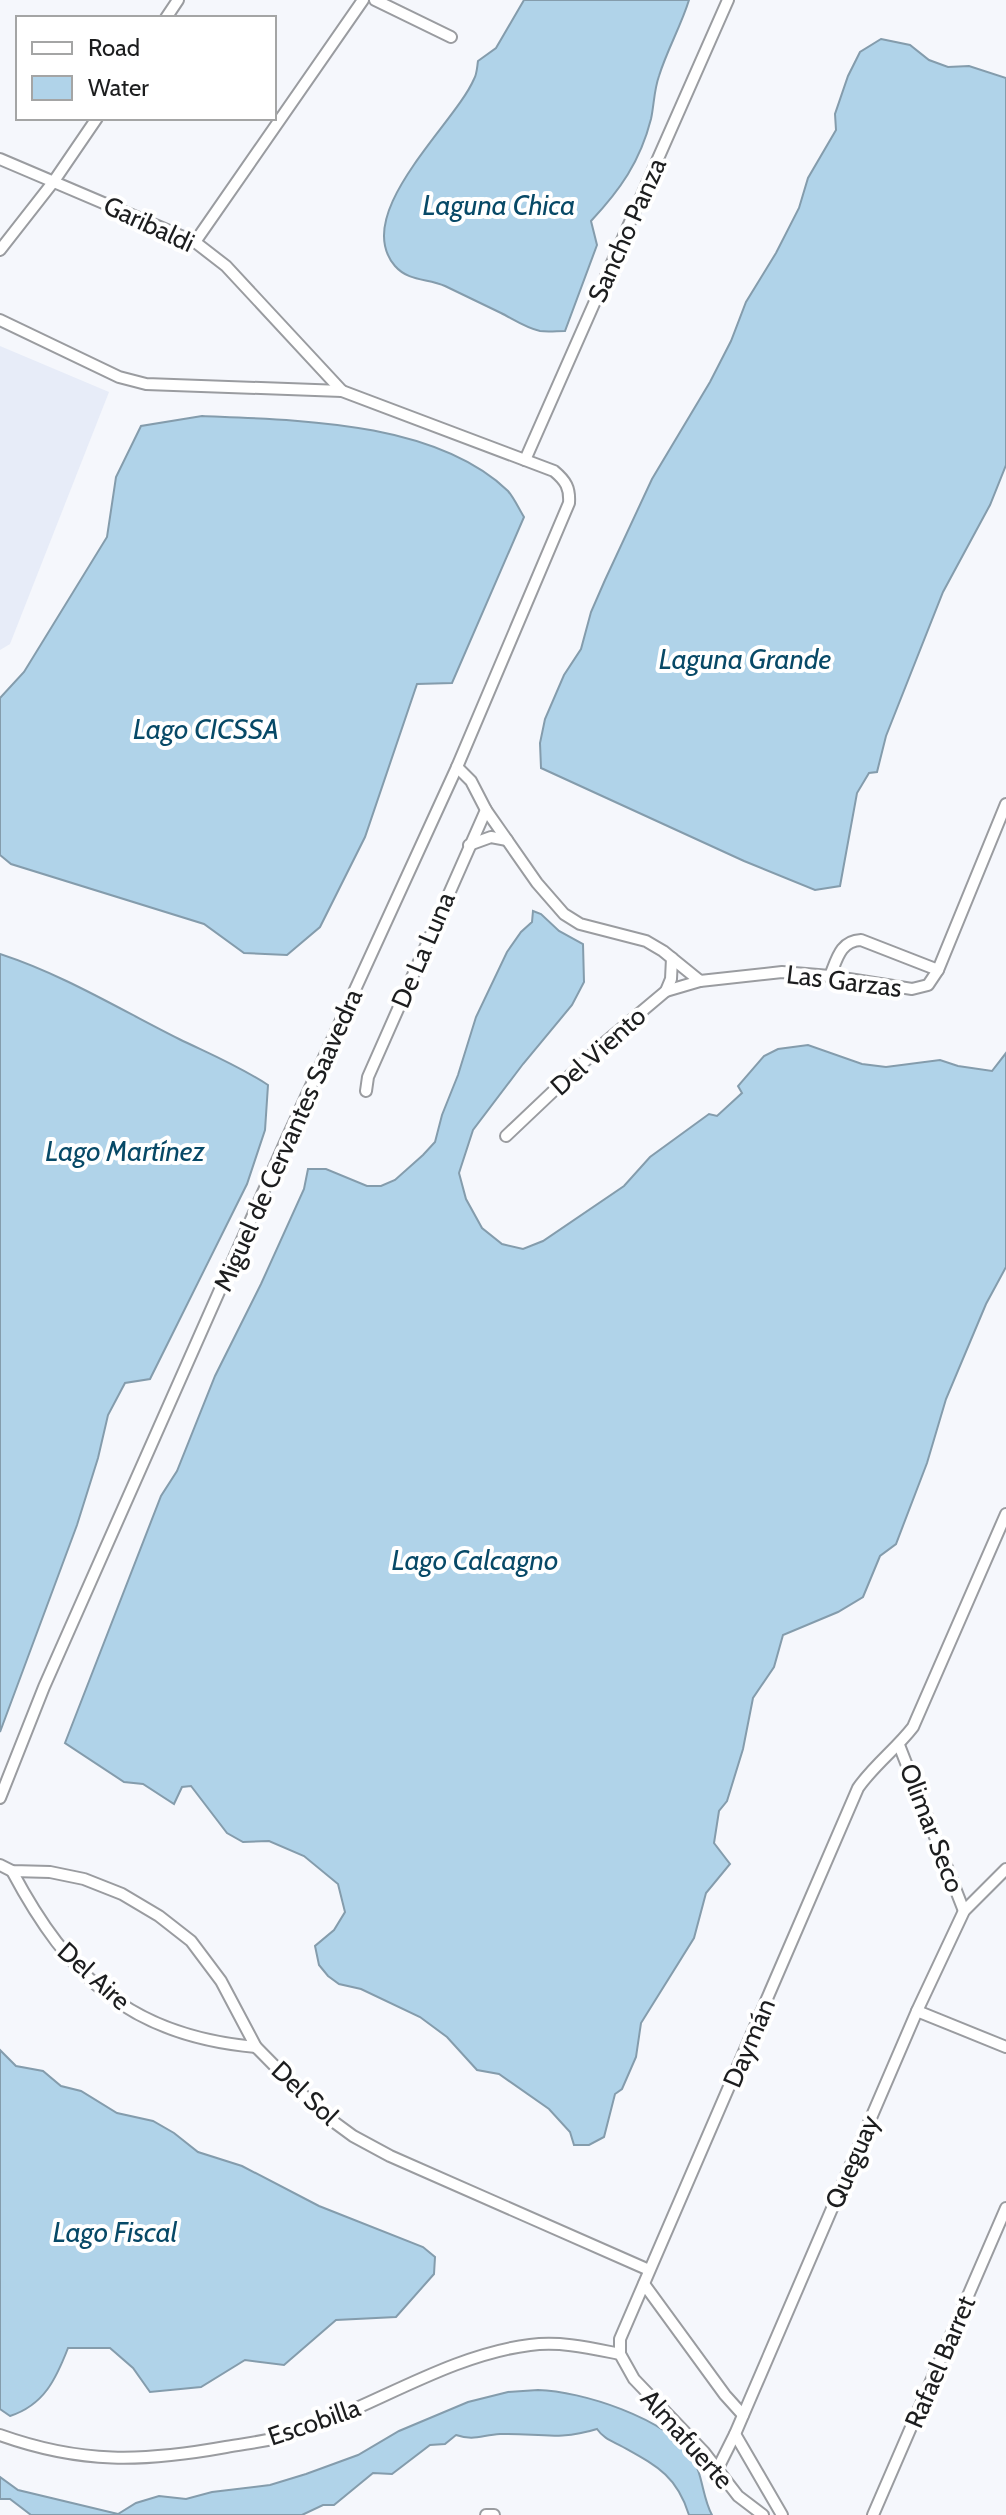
<svg xmlns="http://www.w3.org/2000/svg" width="1006" height="2515" font-family="Cabin,sans-serif">
	<style>
		.built { fill: #e7ecf8 }
		.water { fill: #b0d3e9; stroke: #849cac; stroke-width: 2 }
		.lines { fill: none; stroke-linecap: round; stroke-linejoin: round }
		.minor-casing { stroke: #9a9ca0; stroke-width: 14 }
		.minor { stroke: #fff; stroke-width: 10 }
		.labels { text-anchor: middle; stroke-width: 8; stroke-linejoin: round; paint-order: stroke }
		.street-label { font-size: 26px; fill: #1c1d1e; stroke: #fff }
		.water-label { font-size: 28px; font-style: italic; fill: #074967; stroke: #fff }
	</style>
	<rect width="100%" height="100%" fill="#f5f7fc"/>
	<polygon class="built" points="0,346 109,392 10,644 0,650"/>
	<g class="water">
		<path d="M524 0H689C681 26 667 50 659 76 654 90 654 105 651 119 640 162 620 190 591 221L597 245 565 331C557 331 548 332 540 331 526 328 513 319 501 313 482 304 464 295 445 286 428 278 409 282 395 266 350 214 455 124 474 79 477 74 477 67 478 61L496 48Z"/>
		<polygon points="881,39 910,45 929,60 948,67 969,66 1006,78 1006,465 990,505 943,592 886,736 877,772 869,773 857,793 840,886 815,890 744,861 541,768 540,743 545,719 564,675 581,649 591,612 605,580 652,479 710,382 731,341 746,302 776,253 799,208 808,178 836,130 835,114 848,76 860,52"/>
		<path d="M202 416C297 420 435 421 508 491 514 498 519 509 524 517L452 683 417 684 365 837 320 927 287 955 244 953 204 924 11 864 0 855V698L24 672 107 537 116 477 141 426Z"/>
		<polygon points="533,911 541,914 559,931 583,944 584,982 572,1005 523,1064 473,1130 459,1173 466,1199 482,1228 502,1244 523,1249 543,1241 624,1186 650,1157 709,1114 717,1116 742,1093 738,1086 764,1056 778,1049 808,1045 862,1064 886,1067 940,1060 958,1066 992,1071 1006,1053 1006,1267 986,1304 946,1399 927,1463 896,1544 880,1556 863,1597 838,1612 783,1635 774,1667 753,1698 743,1749 727,1801 719,1811 714,1843 730,1864 706,1893 694,1938 641,2023 636,2057 622,2089 615,2094 604,2137 589,2145 574,2145 570,2132 549,2109 499,2074 477,2070 447,2037 420,2017 361,1989 339,1984 328,1976 319,1965 315,1946 334,1930 345,1912 338,1884 304,1856 269,1841 243,1842 227,1833 191,1786 182,1787 174,1804 143,1784 124,1782 65,1743 161,1496 177,1471 215,1376 261,1284 304,1189 308,1169 326,1169 367,1186 381,1186 395,1180 423,1155 435,1142 442,1115 458,1075 476,1017 507,952 521,932 532,922"/>
		<path d="M0 954C64 975 119 1009 179 1039 210 1054 239 1066 268 1085L265 1130 247 1184 150 1379 125 1383 108 1415 98 1458 77 1525 0 1732Z"/>
		<path d="M0 2050 16 2066 43 2071 61 2086 81 2091 117 2113 153 2121 174 2133 198 2152 242 2166 319 2206 423 2247 435 2257 434 2274 396 2317 336 2320 284 2365 245 2360 201 2387 150 2392 133 2368 110 2348H68C56 2379 44 2405 10 2416L0 2409Z"/>
		<path d="M538 2390C581 2391 666 2418 691 2456 703 2473 702 2497 712 2515H689C677 2476 657 2466 623 2447 612 2441 604 2439 597 2429 559 2441 537 2433 500 2434 482 2435 474 2441 456 2435L445 2444 430 2445 392 2474 373 2473 334 2505H323L302 2515H31L10 2499H0V2477L18 2490 118 2514 136 2503 159 2496 186 2499 212 2492 270 2485 306 2474 358 2455 399 2431 468 2402 508 2392Z"/>
	</g>
	<g class="lines">
		<g class="minor-casing">
			<g id="minor">
				<polyline points="375,0 451,37"/>
				<polyline points="166,18 178,0"/>
				<polyline points="0,159 195,242 226,266 342,391"/>
				<polyline points="195,242 363,0"/>
				<polyline points="0,250 54,181 97,118"/>
				<path d="M0 320 119 377 146 384 342 391 554 471C566 481 570 488 569 503L457 767 288 1136 44 1687 0 1798"/>
				<polyline points="525,460 728,0"/>
				<polyline points="457,767 471,781 486,810 537,883 564,914 580,924 646,941 663,951 700,981 782,972 830,976 912,989 928,985 938,970 1006,804"/>
				<polyline points="469,845 491,837 507,840"/>
				<path d="M830 976C837 959 840 941 861 940L938 970"/>
				<polyline points="666,991 700,981"/>
				<polyline points="366,1091 368,1077 486,810"/>
				<polyline points="506,1136 603,1044 666,991 671,979 672,958"/>
				<polyline points="899,1745 964,1911"/>
				<polyline points="0,1865 12,1871 50,1872 84,1879 122,1894 159,1916 191,1941 221,1981 256,2047 319,2111 353,2136 390,2156 649,2270"/>
				<path d="M12 1871C69 1978 131 2036 256 2047"/>
				<polyline points="917,2011 1006,2047"/>
				<polyline points="644,2284 725,2395 743,2415"/>
				<polyline points="735,2434 782,2515"/>
				<path d="M0 2435C81 2464 143 2462 226 2447 248 2443 271 2441 292 2434 370 2409 448 2355 530 2345 561 2341 590 2348 620 2354"/>
				<polyline points="718,2468 735,2434 917,2011 964,1911 1006,1869"/>
				<polyline points="486,2515 494,2515"/>
				<path d="M763 2515 738 2496 704 2452 634 2379 620 2354V2339L858 1788C874 1765 896 1749 913 1727L1006 1514"/>
				<polyline points="873,2515 1006,2208"/>
			</g>
		</g>
		<use href="#minor" class="minor"/>
	</g>
	<g class="labels">
		<g class="street-label">
			<text transform="translate(149 224) rotate(25)" y="9">Garibaldi</text>
			<text transform="translate(627 230) rotate(-66)" y="9">Sancho Panza</text>
			<text transform="translate(423 950) rotate(-67)" y="9">De La Luna</text>
			<text transform="translate(844 981) rotate(7)" y="9">Las Garzas</text>
			<text transform="translate(598 1051) rotate(-42)" y="9">Del Viento</text>
			<text transform="translate(288 1140) rotate(-66)" y="9">Miguel de Cervantes Saavedra</text>
			<text transform="translate(932 1828) rotate(69)" y="9">Olimar Seco</text>
			<text transform="translate(94 1976) rotate(42)" y="9">Del Aire</text>
			<text transform="translate(749 2043) rotate(-67)" y="9">Daymán</text>
			<text transform="translate(305 2093) rotate(43)" y="9">Del Sol</text>
			<text transform="translate(852 2162) rotate(-67)" y="9">Queguay</text>
			<text transform="translate(940 2362) rotate(-67)" y="9">Rafael Barret</text>
			<text transform="translate(314 2422) rotate(-19)" y="9">Escobilla</text>
			<text transform="translate(687 2439) rotate(48)" y="9">Almafuerte</text>
		</g>
		<g class="water-label">
			<text x="499" y="215">Laguna Chica</text>
			<text x="745" y="669">Laguna Grande</text>
			<text x="206" y="739">Lago CICSSA</text>
			<text x="125" y="1161">Lago Martínez</text>
			<text x="475" y="1570">Lago Calcagno</text>
			<text x="115" y="2242">Lago Fiscal</text>
		</g>
	</g>
	<rect x="16" y="16" width="260" height="104" fill="#ffffff" stroke="#a4a5a5" stroke-width="2"/>
	<rect x="32" y="42" width="40" height="12" fill="#ffffff" stroke="#a4a5a5" stroke-width="2"/>
	<text x="88" y="56" font-size="24" fill="#1c1d1e">Road</text>
	<rect x="32" y="76" width="40" height="24" fill="#b0d3e9" stroke="#a4a5a5" stroke-width="2"/>
	<text x="88" y="96" font-size="24" fill="#1c1d1e">Water</text>
</svg>
